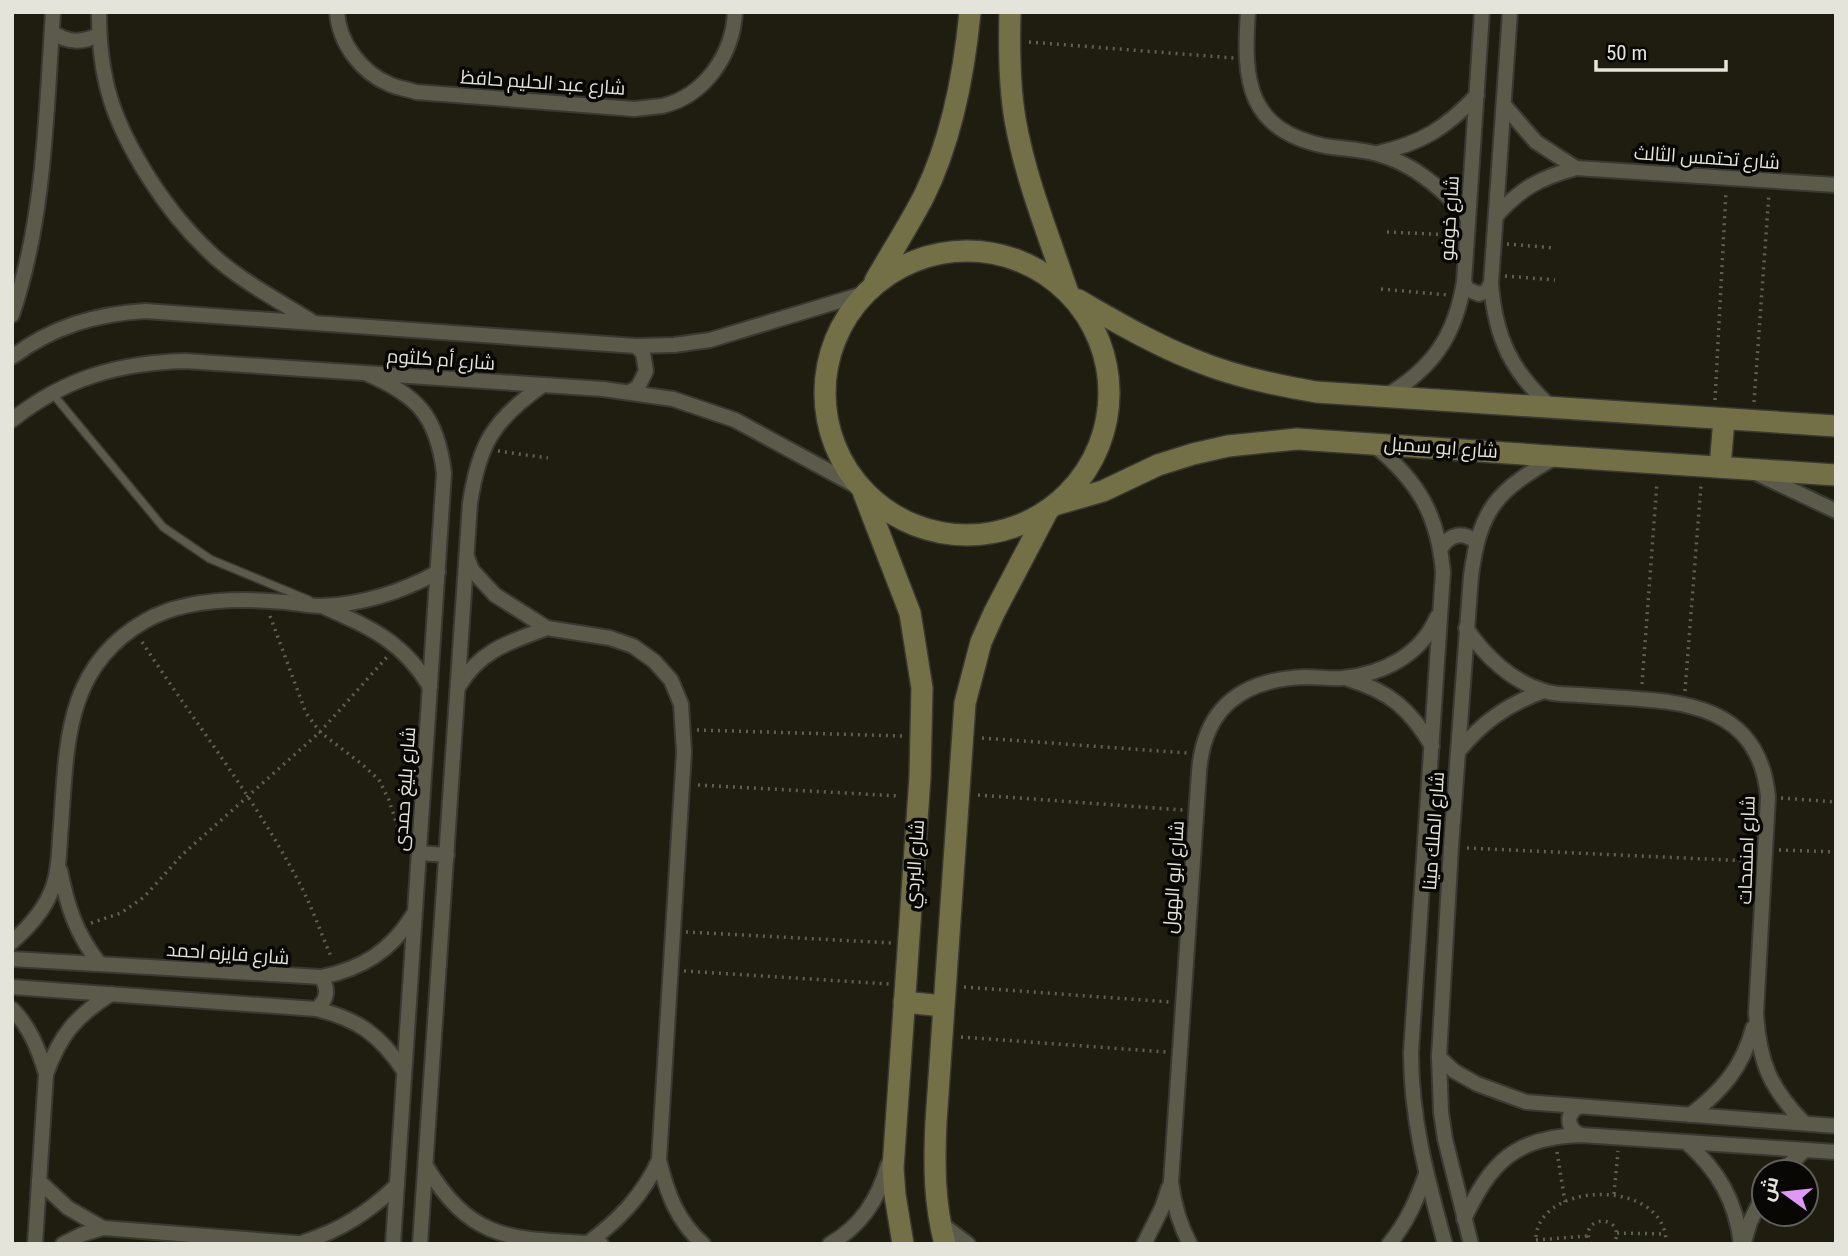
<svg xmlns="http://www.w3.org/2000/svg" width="1848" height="1256" font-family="'Roboto Condensed',Cairo,sans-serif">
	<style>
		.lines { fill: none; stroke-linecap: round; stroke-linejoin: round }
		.lane-casing { stroke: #393831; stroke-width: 10 }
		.street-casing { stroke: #393831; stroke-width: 18 }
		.secondary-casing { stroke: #393831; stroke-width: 24 }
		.path { stroke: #605f53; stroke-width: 3.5; stroke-dasharray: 2 5; stroke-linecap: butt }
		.lane { stroke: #5b5a4b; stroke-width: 7 }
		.street { stroke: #5b5a4b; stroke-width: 14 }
		.secondary { stroke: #737047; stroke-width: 21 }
		.labels { text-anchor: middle; stroke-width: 7; stroke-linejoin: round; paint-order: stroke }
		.street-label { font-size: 19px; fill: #e5e4db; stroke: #080703 }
	</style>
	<rect width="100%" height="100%" fill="#1e1d10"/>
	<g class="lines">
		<g class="lane-casing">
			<polyline id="lane" points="52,393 163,527 210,559 309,600"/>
		</g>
		<g class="street-casing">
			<g id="street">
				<path d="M99 12C99 80 113 121 149 178 168 208 190 235 217 259 245 283 279 301 311 321"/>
				<path d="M337 12C339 43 361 72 389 84 397 88 407 89 416 92L634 109C643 108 653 107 662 106 705 96 733 54 735 12"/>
				<path d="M1248 12C1243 81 1247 130 1325 146 1343 149 1361 149 1378 154 1415 164 1444 190 1468 218"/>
				<path d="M1510 12 1491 283C1495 337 1511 371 1551 407"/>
				<path d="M52 32C68 43 81 43 99 35"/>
				<polyline points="1504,105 1536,142 1576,168"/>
				<path d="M1378 153C1422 143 1446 128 1477 95"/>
				<path d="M1496 216C1521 188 1540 178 1576 168L1836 185"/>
				<polyline points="1464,282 1467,289 1479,294 1487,291 1491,283"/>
				<path d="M12 315C45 218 46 114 53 12"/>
				<path d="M12 357C52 327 95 314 145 311L636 346 674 345 710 340 866 293"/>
				<path d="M365 373C417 395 437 415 444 473L393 1244"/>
				<polyline points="629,392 638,387 646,371 643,353 636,346"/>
				<path d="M1386 396C1433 368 1455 336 1464 282L1482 12"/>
				<path d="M12 420C65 378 118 363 185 361L603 389 673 399 735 420 860 488"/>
				<path d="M1373 444C1418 481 1438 514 1443 572L1411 1052C1411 1120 1427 1178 1445 1244"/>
				<polyline points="1758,474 1836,511"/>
				<path d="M1441 548C1450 534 1463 531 1476 542"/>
				<path d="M467 557 472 570 495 595 547 628 610 638 633 646 654 661 671 680 681 704 684 752 659 1160C667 1193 677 1221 703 1244"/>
				<path d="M322 606C369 627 403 641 430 687"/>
				<path d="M1466 628C1484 655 1512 682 1544 691 1555 695 1569 694 1581 695 1661 702 1758 692 1768 797L1756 1013C1759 1062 1770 1088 1804 1123"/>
				<path d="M1348 679C1389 691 1410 709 1432 746"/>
				<path d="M459 686C480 650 510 642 547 628"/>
				<path d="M1458 752C1482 722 1508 704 1544 691"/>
				<polyline points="419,853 447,855"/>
				<path d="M60 870C67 905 76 935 100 964"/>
				<path d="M12 942C29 927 45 910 53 887 60 868 59 845 61 825 67 743 65 667 145 621 185 598 241 598 285 602 297 603 310 606 322 606 363 604 402 592 438 572"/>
				<path d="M12 959 321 977C362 969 391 951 413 915"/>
				<path d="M12 987 316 1009C358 1019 380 1035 404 1071"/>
				<path d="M12 1009C30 1027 39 1050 46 1074"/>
				<path d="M316 1009C328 1000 329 989 321 977"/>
				<polyline points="1439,1057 1454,1071 1477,1084 1526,1102 1836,1126"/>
				<path d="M1578 1107C1565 1115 1567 1129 1581 1135"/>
				<path d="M1690 1115C1721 1092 1743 1067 1753 1028"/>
				<path d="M1686 1142C1718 1170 1736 1201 1741 1244"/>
				<path d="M426 1166C474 1246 517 1238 601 1244"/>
				<polyline points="1781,1172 1805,1150"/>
				<polyline points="39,1181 68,1208 103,1228"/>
				<path d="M1464 1219C1491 1162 1515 1137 1581 1135L1836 1152"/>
				<polyline points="939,1222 968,1244"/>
				<path d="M304 1242C341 1230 369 1212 397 1185"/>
				<polyline points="1744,1242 1750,1222 1764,1194"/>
				<path d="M588 1243C619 1220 643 1195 659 1160"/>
				<path d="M35 1244 46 1074C60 1035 76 1016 111 994"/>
				<polyline points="63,1244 83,1234 103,1228 309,1244"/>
				<path d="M420 1244 470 503C479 444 493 420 543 385"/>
				<path d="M830 1244C861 1226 878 1200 888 1165"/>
				<polyline points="1144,1244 1162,1208 1169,1187"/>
				<path d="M1190 1244C1179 1224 1174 1205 1171 1182L1199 772C1204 707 1243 679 1306 677 1318 677 1331 679 1343 678 1383 674 1421 655 1437 617"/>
				<path d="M1389 1244C1407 1223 1417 1199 1426 1174"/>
				<path d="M1471 1244 1445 1139 1441 1112 1439 1057 1451 847 1471 576C1480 507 1498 490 1556 457"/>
			</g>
		</g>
		<g class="secondary-casing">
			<g id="secondary">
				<path d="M1010 12C1009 48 1009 84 1015 119 1025 178 1049 236 1068 293"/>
				<circle cx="967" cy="393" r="142"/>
				<path d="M875 281C891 253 909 225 924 196 952 139 964 75 970 12"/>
				<path d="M1078 300C1115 321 1152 343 1192 359 1232 376 1274 385 1316 392L1836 426"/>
				<polyline points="1720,467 1724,419"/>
				<polyline points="864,494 910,613 922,688 920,777 893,1168 895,1195 903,1244"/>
				<polyline points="1058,504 1103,491 1158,465 1193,454 1228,446 1297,439 1836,475"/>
				<polyline points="904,1002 943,1006"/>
				<path d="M945 1244C934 1203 934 1164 936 1122L965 703 981 642 994 613 1048 510"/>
			</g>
		</g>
		<g class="path">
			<polyline points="1029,42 1234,58"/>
			<polyline points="1387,232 1454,235"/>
			<polyline points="1507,244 1555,248"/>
			<polyline points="1505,276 1555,280"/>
			<polyline points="1381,289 1448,295"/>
			<polyline points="1715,400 1726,191"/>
			<polyline points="1754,402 1769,193"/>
			<polyline points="498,451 548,458"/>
			<polyline points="270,616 306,713 320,732 363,765 379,780 389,800 403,844"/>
			<path d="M142 642C193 720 251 793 295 875 310 901 320 931 332 959"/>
			<polyline points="1642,684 1657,482"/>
			<polyline points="1685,691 1701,485"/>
			<polyline points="697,730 902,736"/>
			<polyline points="982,738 1187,753"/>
			<polyline points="698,785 900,796"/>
			<polyline points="978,795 1183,810"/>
			<polyline points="1781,798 1836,802"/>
			<polyline points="1467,848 1749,861"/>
			<polyline points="1779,850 1836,852"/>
			<polyline points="91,923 121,913 144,897 182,855 320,732 387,657"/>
			<polyline points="686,932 892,943"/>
			<polyline points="684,971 889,984"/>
			<polyline points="964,987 1170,1002"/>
			<polyline points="961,1037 1166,1052"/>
			<polyline points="1557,1152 1565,1202"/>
			<polyline points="1614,1194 1618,1151"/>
			<polyline points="1617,1233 1666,1234"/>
			<polyline points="1536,1240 1587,1236"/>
			<path d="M1536 1244C1530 1180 1668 1176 1666 1244"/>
			<path d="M1591 1244C1576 1214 1628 1213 1614 1244"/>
		</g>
		<use href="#lane" class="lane"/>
		<use href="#street" class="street"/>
		<use href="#secondary" class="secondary"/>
	</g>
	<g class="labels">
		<g class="street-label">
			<text transform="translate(543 82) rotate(4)" y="7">شارع عبد الحليم حافظ</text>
			<text transform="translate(1707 157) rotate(4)" y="7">شارع تحتمس الثالث</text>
			<text transform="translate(1449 218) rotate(-86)" y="7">شارع خوفو</text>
			<text transform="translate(441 359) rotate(4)" y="7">شارع أم كلثوم</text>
			<text transform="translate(1441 447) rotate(4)" y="7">شارع ابو سمبل</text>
			<text transform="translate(404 789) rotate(-86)" y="7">شارع بليغ حمدى</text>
			<text transform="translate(1433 831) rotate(-86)" y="7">شارع الملك مينا</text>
			<text transform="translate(1746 850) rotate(-88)" y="7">شارع امنمحات</text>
			<text transform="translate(914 864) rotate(-86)" y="7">شارع البردي</text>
			<text transform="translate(1173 877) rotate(-86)" y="7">شارع ابو الهول</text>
			<text transform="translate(228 953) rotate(4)" y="7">شارع فايزه احمد</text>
		</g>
	</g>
	<rect width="1848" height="1256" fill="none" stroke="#e5e4db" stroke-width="28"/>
	<g transform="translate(1785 1193) rotate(285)"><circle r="33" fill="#080703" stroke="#605f59" stroke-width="2"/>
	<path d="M0-5L12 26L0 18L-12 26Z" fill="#dd99f4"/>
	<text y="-10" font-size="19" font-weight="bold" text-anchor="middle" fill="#e5e4db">ش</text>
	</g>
	<path d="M1596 60v10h130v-10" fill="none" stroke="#e5e4db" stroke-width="3.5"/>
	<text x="1606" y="60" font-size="21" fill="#e5e4db" stroke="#080703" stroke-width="5" paint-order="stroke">50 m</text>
</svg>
